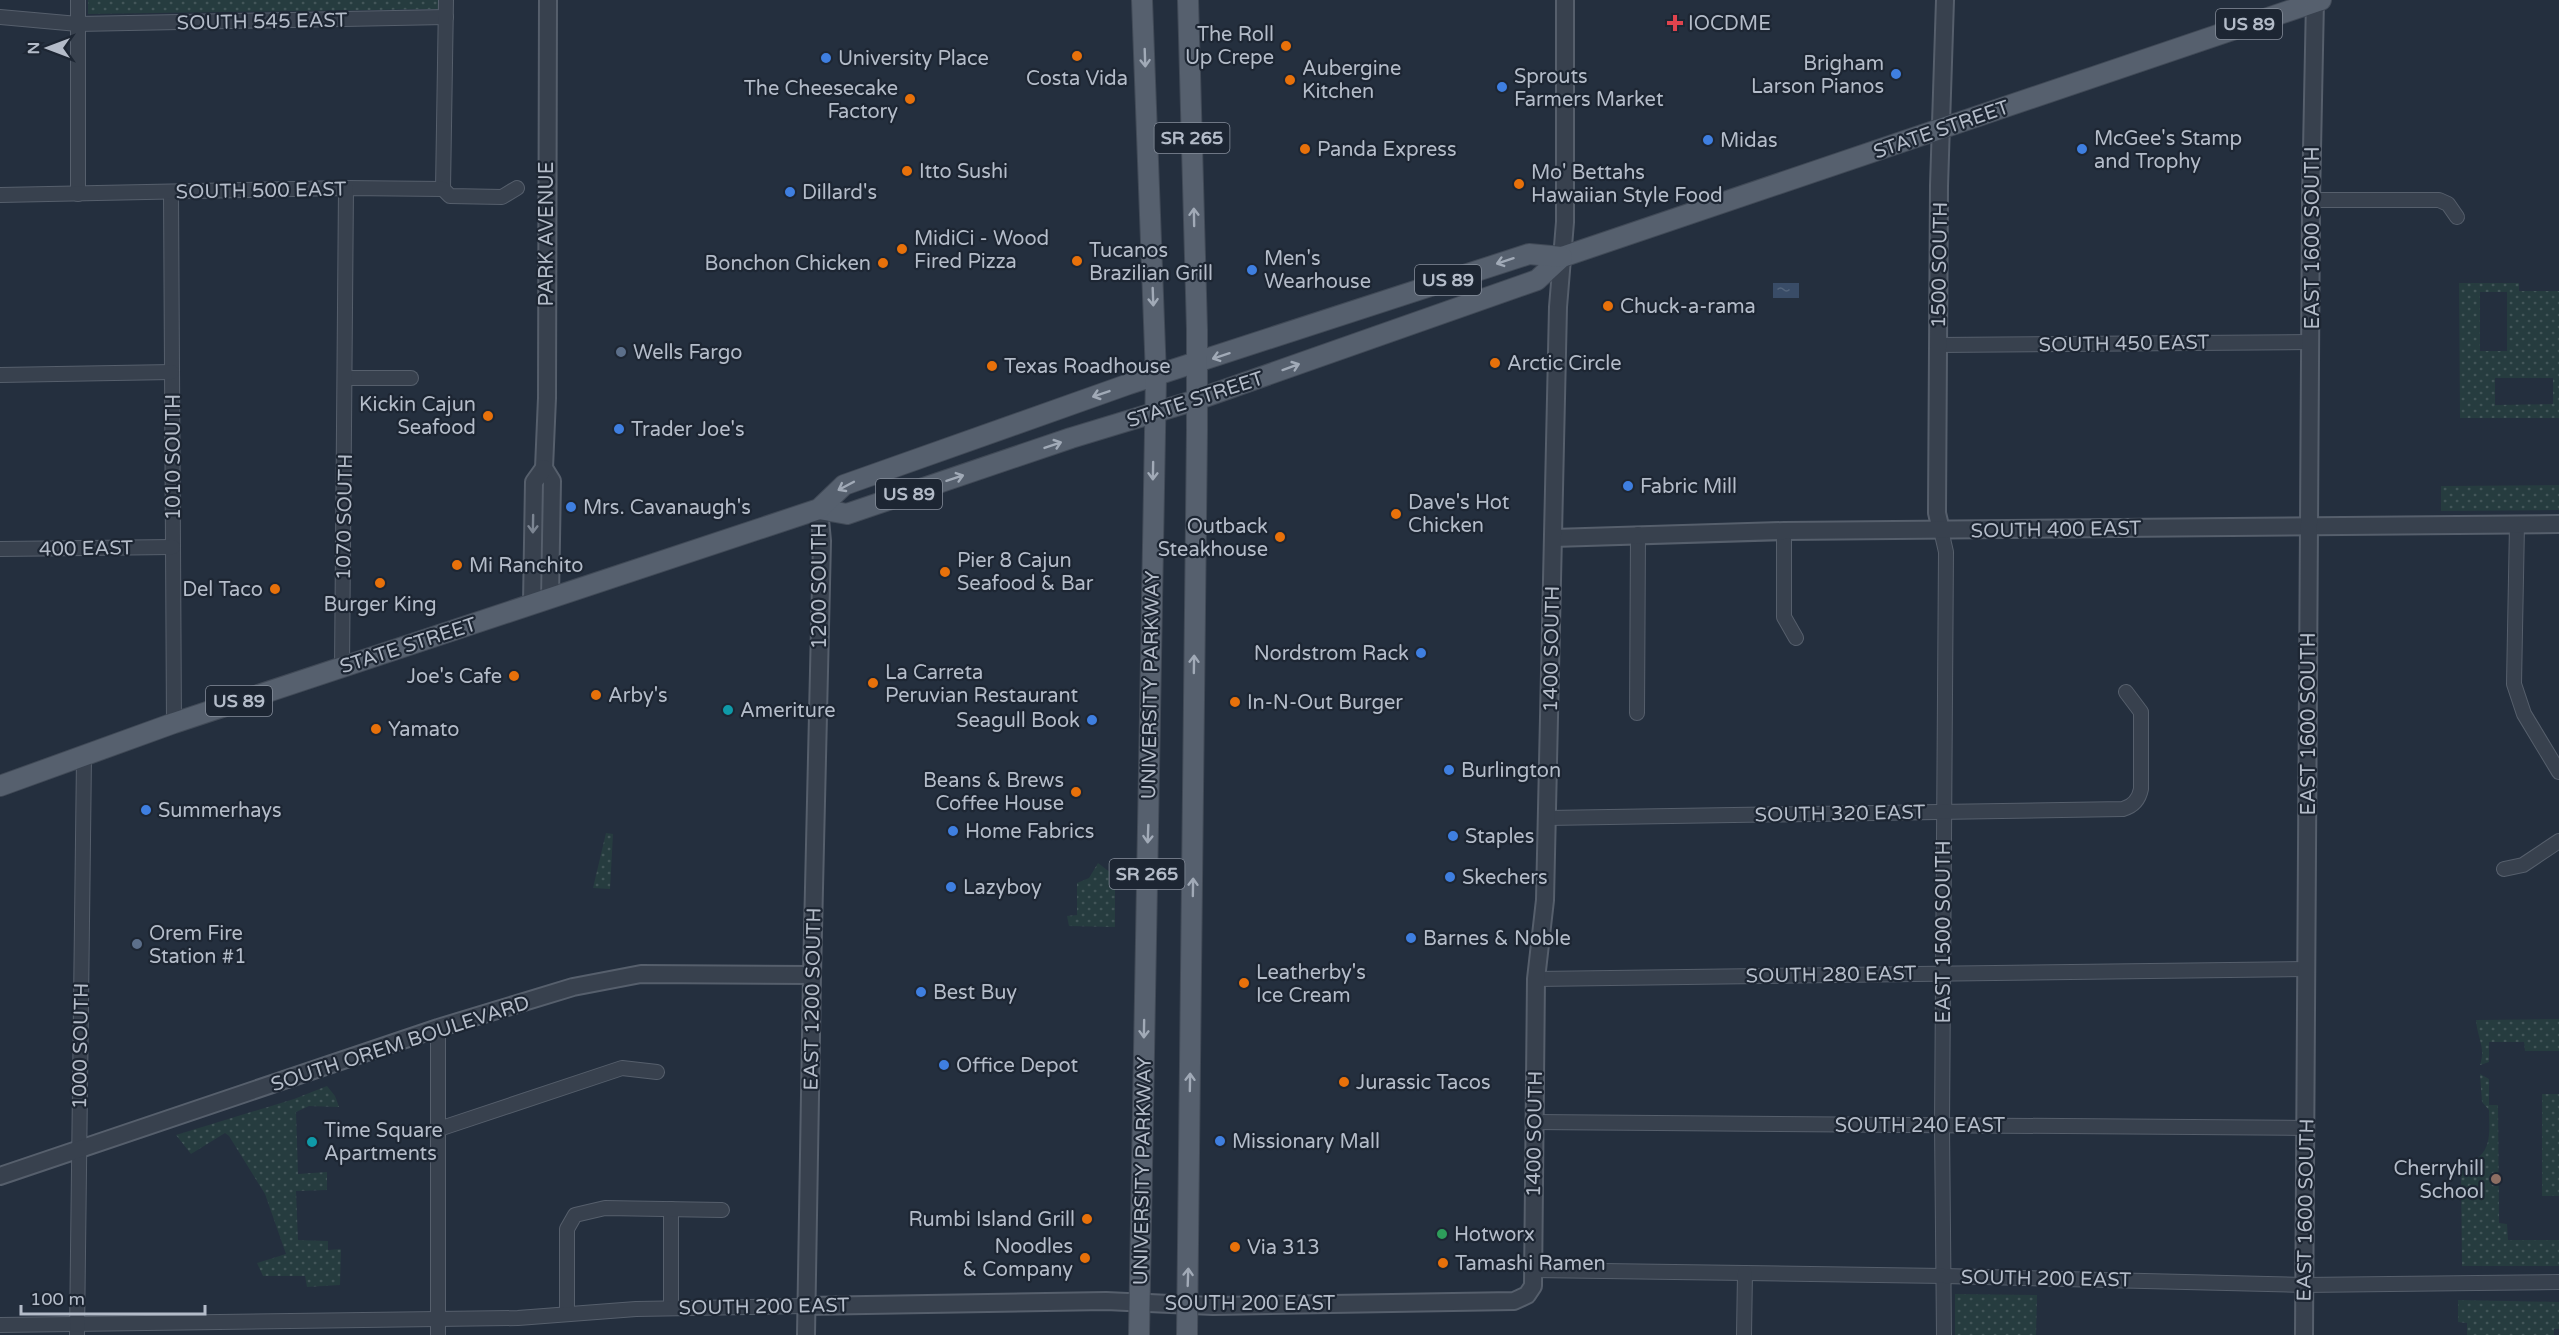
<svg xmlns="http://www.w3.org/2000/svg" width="2559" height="1335" font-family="'Varela Round',sans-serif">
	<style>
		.grass { fill: url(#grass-dots); fill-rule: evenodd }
		.water { fill: url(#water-ripples) }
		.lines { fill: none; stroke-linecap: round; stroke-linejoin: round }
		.minor-casing { stroke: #565f6c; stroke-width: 16 }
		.tertiary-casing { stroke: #565f6c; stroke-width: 20 }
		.primary-casing { stroke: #414a57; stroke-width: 22 }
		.minor { stroke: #38414e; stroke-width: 14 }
		.tertiary { stroke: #38414e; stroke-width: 16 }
		.primary { stroke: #56606e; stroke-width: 20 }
		.oneway { stroke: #a1aab7 }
		.oneway2 { stroke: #7c8592 }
		.health-dot { fill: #e0444e; stroke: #1d2633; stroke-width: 2 }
		.food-dot { fill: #e8710a; stroke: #1d2633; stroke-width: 2 }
		.shop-dot { fill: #3f7fe0; stroke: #1d2633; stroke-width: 2 }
		.service-dot { fill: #5c6f8a; stroke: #1d2633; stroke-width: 2 }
		.culture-dot { fill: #0f9aa8; stroke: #1d2633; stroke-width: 2 }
		.education-dot { fill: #8d6e63; stroke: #1d2633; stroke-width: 2 }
		.leisure-dot { fill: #2e9e5b; stroke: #1d2633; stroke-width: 2 }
		.labels { text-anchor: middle; stroke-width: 4.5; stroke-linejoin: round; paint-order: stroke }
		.shield { fill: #1d2633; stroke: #878f9c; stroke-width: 1.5 }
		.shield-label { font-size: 18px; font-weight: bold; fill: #b4bcc9 }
		.street-label { font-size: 20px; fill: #b4bcc9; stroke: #1d2633 }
		.poi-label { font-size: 20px; fill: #b4bcc9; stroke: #1d2633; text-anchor: start }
	</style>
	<defs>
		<pattern id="grass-dots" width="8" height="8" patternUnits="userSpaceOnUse" patternTransform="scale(1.5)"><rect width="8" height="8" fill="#263c3f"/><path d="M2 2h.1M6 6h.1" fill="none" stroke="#435659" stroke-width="1.8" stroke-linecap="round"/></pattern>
		<pattern id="water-ripples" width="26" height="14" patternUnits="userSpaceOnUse" patternTransform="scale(1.5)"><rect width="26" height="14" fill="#394c67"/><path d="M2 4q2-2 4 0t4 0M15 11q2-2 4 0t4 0" fill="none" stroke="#53647b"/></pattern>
	</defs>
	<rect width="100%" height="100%" fill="#242f3e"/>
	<g class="grass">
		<polygon points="88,0 440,0 439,9 88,14"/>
		<path d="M2459 283H2519V291H2559V418H2460ZM2480 292H2507V351H2480ZM2495 378H2553V404L2495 405Z"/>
		<polygon points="2559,485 2559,510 2441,511 2441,486"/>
		<polygon points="606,833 613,834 610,889 593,888"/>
		<polygon points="1098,863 1115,876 1115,927 1069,926 1067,916 1077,915 1077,883 1089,878"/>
		<path d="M2559 1019V1051H2525L2524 1042H2489V1062L2480 1065C2486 1047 2477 1037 2476 1020Z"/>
		<path d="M2480 1074 2489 1079V1105H2498L2499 1223 2507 1224 2508 1240H2559V1266H2462L2461 1172C2467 1163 2473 1163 2480 1156 2492 1145 2489 1126 2489 1110L2482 1102Z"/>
		<polygon points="327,1086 335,1096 339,1107 309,1106 296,1112 298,1174 327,1172 327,1190 296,1191 298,1240 328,1241 328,1250 341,1249 340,1285 307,1287 305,1276 263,1276 257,1263 286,1254 265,1194 229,1136 225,1133 191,1154 176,1135 294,1099"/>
		<rect x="2542" y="1094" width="17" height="102"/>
		<polygon points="1955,1294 2037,1295 2036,1335 1955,1335"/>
		<polygon points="2458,1300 2559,1302 2559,1329 2554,1329 2554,1335 2467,1335 2467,1323 2458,1322"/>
	</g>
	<rect class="water" x="1773" y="283" width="26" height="15"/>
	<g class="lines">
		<g class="minor-casing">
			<g id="minor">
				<polyline points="0,17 78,24 446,17"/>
				<polyline points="443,189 446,0"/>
				<polyline points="171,192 174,723"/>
				<polyline points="78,194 78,0"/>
				<polyline points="0,195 346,188 443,189 450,196 502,197 517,188"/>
				<polyline points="2311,200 2439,200 2448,204 2457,217"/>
				<polyline points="1938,345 2311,342"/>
				<polyline points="0,375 172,372"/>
				<polyline points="345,378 411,378"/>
				<polyline points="2517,524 2514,684 2524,714 2559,772"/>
				<polyline points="1941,530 1946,552 1942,1126 1944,1335"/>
				<polyline points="1784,531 1784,617 1796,638"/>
				<polyline points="0,549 173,547"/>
				<polyline points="342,667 346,188"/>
				<polyline points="1637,713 1638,534"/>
				<path d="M1547 818 2123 809C2134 806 2139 799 2141 789V712L2126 692"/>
				<polyline points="2504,869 2523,865 2559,841"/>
				<polyline points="1536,979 2306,969"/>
				<polyline points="1534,1122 2306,1128"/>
				<polyline points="439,1129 622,1068 657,1072"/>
				<polyline points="671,1209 671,1308"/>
				<polyline points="1533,1270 1944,1276 2304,1285 2559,1282"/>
				<polyline points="567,1314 567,1229 575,1215 605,1208 722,1210"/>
				<polyline points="0,1325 518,1318 636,1309 806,1306"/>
				<polyline points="77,1335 84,757"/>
				<polyline points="438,1335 438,1028"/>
				<polyline points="1744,1335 1745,1273"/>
			</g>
		</g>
		<g class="tertiary-casing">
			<g id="tertiary">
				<polyline points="548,0 547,398 544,468 552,481 550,598"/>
				<polyline points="1941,530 1937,513 1939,186 1945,0"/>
				<polyline points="1553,538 1784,531 2559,524"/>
				<polyline points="532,604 534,482 544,468"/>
				<polyline points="0,1176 438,1028 573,987 641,974 812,975"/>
				<polyline points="806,1306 1106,1301 1213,1306 1514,1301 1527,1295 1533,1286 1536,979 1545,900 1558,307 1565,222 1565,0"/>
				<polyline points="806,1335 812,975 822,541 819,509"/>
				<polyline points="2304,1335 2311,200 2315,0"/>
			</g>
		</g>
		<g class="primary-casing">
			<g id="primary">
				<polyline points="819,509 847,514 1071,438 1196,400 1537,280 1562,257 2321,0"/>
				<polyline points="0,786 174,723 819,509 844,485 1129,384 1529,254 1562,257"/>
				<polyline points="1139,1335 1156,376 1142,0"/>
				<polyline points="1187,1335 1197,429 1197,330 1188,0"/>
			</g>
		</g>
		<use href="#minor" class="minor"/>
		<use href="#tertiary" class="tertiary"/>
		<use href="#primary" class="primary"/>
	</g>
	<defs><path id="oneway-shaft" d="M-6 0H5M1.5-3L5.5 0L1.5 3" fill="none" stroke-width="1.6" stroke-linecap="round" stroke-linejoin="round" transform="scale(1.5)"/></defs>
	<g class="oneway">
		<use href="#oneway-shaft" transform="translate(1145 58) rotate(88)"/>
		<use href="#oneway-shaft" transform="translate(1194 217) rotate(-91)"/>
		<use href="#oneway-shaft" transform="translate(1505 261) rotate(162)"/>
		<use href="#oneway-shaft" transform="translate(1153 297) rotate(88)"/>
		<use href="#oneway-shaft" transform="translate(1221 356) rotate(162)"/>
		<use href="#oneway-shaft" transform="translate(1291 367) rotate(-20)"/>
		<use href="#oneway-shaft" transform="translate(1101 394) rotate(161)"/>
		<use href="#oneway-shaft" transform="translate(1053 445) rotate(-19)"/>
		<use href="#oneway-shaft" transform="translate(1153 471) rotate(91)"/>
		<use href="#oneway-shaft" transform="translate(955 478) rotate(-18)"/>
		<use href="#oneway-shaft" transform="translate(846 486) rotate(152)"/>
		<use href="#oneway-shaft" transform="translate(1194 664) rotate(-89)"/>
		<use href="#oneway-shaft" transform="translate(1148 834) rotate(92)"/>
		<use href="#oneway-shaft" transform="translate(1193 887) rotate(-89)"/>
		<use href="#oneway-shaft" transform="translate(1144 1029) rotate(91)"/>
		<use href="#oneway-shaft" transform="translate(1190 1082) rotate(-89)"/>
		<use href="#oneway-shaft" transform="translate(1188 1277) rotate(-88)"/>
	</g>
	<use class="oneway2" href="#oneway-shaft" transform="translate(533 524) rotate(91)"/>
	<path class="health-dot" d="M1672 14h6v6h6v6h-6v6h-6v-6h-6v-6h6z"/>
	<g class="food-dot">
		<circle cx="1286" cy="46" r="6"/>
		<circle cx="1077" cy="56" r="6"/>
		<circle cx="1290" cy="80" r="6"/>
		<circle cx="910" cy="99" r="6"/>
		<circle cx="1305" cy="149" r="6"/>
		<circle cx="907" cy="171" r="6"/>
		<circle cx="1519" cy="184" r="6"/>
		<circle cx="902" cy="249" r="6"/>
		<circle cx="1077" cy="261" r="6"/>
		<circle cx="883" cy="263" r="6"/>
		<circle cx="1608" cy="306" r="6"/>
		<circle cx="1495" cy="363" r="6"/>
		<circle cx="992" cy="366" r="6"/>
		<circle cx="488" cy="416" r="6"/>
		<circle cx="1396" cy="514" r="6"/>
		<circle cx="1280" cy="537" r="6"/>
		<circle cx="457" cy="565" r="6"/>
		<circle cx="945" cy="572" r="6"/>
		<circle cx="380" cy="583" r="6"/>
		<circle cx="275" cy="589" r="6"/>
		<circle cx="514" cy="676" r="6"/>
		<circle cx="873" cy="683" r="6"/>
		<circle cx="596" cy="695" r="6"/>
		<circle cx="1235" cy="702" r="6"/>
		<circle cx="376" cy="729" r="6"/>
		<circle cx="1076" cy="792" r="6"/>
		<circle cx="1244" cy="983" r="6"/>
		<circle cx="1344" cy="1082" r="6"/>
		<circle cx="1087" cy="1219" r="6"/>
		<circle cx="1235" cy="1247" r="6"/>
		<circle cx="1085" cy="1258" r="6"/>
		<circle cx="1443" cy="1263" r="6"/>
	</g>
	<g class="shop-dot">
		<circle cx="826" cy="58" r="6"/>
		<circle cx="1896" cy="74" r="6"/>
		<circle cx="1502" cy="87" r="6"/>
		<circle cx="1708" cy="140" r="6"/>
		<circle cx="2082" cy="149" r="6"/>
		<circle cx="790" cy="192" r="6"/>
		<circle cx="1252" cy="270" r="6"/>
		<circle cx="619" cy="429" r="6"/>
		<circle cx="1628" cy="486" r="6"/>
		<circle cx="571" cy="507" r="6"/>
		<circle cx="1421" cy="653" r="6"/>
		<circle cx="1092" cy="720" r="6"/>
		<circle cx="1449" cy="770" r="6"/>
		<circle cx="146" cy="810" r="6"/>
		<circle cx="953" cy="831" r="6"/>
		<circle cx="1453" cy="836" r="6"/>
		<circle cx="1450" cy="877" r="6"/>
		<circle cx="951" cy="887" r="6"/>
		<circle cx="1411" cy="938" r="6"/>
		<circle cx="921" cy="992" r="6"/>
		<circle cx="944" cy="1065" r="6"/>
		<circle cx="1220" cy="1141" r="6"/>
	</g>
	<g class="service-dot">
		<circle cx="621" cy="352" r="6"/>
		<circle cx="137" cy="944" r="6"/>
	</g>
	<g class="culture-dot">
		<circle cx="728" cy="710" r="6"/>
		<circle cx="312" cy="1142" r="6"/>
	</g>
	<circle class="education-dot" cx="2496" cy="1179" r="6"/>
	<circle class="leisure-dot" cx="1442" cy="1234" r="6"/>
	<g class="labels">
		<g class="shield">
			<rect x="2216" y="9" width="66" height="30" rx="4.5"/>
			<rect x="1154.5" y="123" width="75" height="30" rx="4.5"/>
			<rect x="1415" y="265" width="66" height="30" rx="4.5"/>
			<rect x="876" y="479" width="66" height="30" rx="4.5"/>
			<rect x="206" y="686" width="66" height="30" rx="4.5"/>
			<rect x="1109.5" y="859" width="75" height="30" rx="4.5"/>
		</g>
		<g class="shield-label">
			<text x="2249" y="30">US 89</text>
			<text x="1192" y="144">SR 265</text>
			<text x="1448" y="286">US 89</text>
			<text x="909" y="500">US 89</text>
			<text x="239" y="707">US 89</text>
			<text x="1147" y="880">SR 265</text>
		</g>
		<g class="street-label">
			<text transform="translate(262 21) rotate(-1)" y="7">SOUTH 545 EAST</text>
			<text transform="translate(1941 129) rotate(-19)" y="7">STATE STREET</text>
			<text transform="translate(261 190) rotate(-1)" y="7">SOUTH 500 EAST</text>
			<text transform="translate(546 234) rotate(-90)" y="7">PARK AVENUE</text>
			<text transform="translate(2312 238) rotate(-90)" y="7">EAST 1600 SOUTH</text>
			<text transform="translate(1939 265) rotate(-89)" y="7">1500 SOUTH</text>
			<text transform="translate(2124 343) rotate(-1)" y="7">SOUTH 450 EAST</text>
			<text transform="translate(1195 399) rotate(-18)" y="7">STATE STREET</text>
			<text transform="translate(173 457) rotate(-90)" y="7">1010 SOUTH</text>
			<text transform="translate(344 517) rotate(-89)" y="7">1070 SOUTH</text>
			<text transform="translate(2056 529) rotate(-1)" y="7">SOUTH 400 EAST</text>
			<text transform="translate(86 548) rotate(-1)" y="7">400 EAST</text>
			<text transform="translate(819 586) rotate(-90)" y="7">1200 SOUTH</text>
			<text transform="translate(408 645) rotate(-18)" y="7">STATE STREET</text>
			<text transform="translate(1551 649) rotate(-89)" y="7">1400 SOUTH</text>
			<text transform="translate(1150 685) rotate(-89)" y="7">UNIVERSITY PARKWAY</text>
			<text transform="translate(2308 724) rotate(-90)" y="7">EAST 1600 SOUTH</text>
			<text transform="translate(1840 813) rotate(-1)" y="7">SOUTH 320 EAST</text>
			<text transform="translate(1943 932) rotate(-90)" y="7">EAST 1500 SOUTH</text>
			<text transform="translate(1831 974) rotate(-1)" y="7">SOUTH 280 EAST</text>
			<text transform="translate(812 999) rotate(-89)" y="7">EAST 1200 SOUTH</text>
			<text transform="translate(400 1043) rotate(-18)" y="7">SOUTH OREM BOULEVARD</text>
			<text transform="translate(80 1046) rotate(-89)" y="7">1000 SOUTH</text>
			<text x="1920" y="1132">SOUTH 240 EAST</text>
			<text transform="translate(1534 1134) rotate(-89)" y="7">1400 SOUTH</text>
			<text transform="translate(1142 1171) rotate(-89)" y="7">UNIVERSITY PARKWAY</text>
			<text transform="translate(2305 1210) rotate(-89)" y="7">EAST 1600 SOUTH</text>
			<text transform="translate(2046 1278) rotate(1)" y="7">SOUTH 200 EAST</text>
			<text x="1250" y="1310">SOUTH 200 EAST</text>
			<text transform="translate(764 1306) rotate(-1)" y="7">SOUTH 200 EAST</text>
		</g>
		<g class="poi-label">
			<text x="1688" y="30">IOCDME</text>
			<text x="1274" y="41" text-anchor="end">The Roll<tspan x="1274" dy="23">Up Crepe</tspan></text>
			<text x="838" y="65">University Place</text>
			<text x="1884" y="70" text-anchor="end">Brigham<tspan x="1884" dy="23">Larson Pianos</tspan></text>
			<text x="1302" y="75">Aubergine<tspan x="1302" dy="23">Kitchen</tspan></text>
			<text x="1514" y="83">Sprouts<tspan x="1514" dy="23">Farmers Market</tspan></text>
			<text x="1077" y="85" text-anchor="middle">Costa Vida</text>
			<text x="898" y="95" text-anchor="end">The Cheesecake<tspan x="898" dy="23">Factory</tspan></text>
			<text x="2094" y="145">McGee's Stamp<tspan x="2094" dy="23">and Trophy</tspan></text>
			<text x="1720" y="147">Midas</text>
			<text x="1317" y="156">Panda Express</text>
			<text x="919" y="178">Itto Sushi</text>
			<text x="1531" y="179">Mo' Bettahs<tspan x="1531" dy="23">Hawaiian Style Food</tspan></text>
			<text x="802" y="199">Dillard's</text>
			<text x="914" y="245">MidiCi - Wood<tspan x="914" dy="23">Fired Pizza</tspan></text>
			<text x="1089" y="257">Tucanos<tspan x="1089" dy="23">Brazilian Grill</tspan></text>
			<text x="1264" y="265">Men's<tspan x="1264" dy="23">Wearhouse</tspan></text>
			<text x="871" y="270" text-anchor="end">Bonchon Chicken</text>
			<text x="1620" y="313">Chuck-a-rama</text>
			<text x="633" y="359">Wells Fargo</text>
			<text x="1507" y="370">Arctic Circle</text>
			<text x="1004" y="373">Texas Roadhouse</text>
			<text x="476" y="411" text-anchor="end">Kickin Cajun<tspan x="476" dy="23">Seafood</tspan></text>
			<text x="631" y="436">Trader Joe's</text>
			<text x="1640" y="493">Fabric Mill</text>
			<text x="1408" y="509">Dave's Hot<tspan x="1408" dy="23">Chicken</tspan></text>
			<text x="583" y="514">Mrs. Cavanaugh's</text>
			<text x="1268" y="533" text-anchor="end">Outback<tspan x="1268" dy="23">Steakhouse</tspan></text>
			<text x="957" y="567">Pier 8 Cajun<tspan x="957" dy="23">Seafood &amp; Bar</tspan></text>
			<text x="469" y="572">Mi Ranchito</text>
			<text x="263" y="596" text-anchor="end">Del Taco</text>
			<text x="380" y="611" text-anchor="middle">Burger King</text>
			<text x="1409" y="660" text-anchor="end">Nordstrom Rack</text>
			<text x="885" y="679">La Carreta<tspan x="885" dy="23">Peruvian Restaurant</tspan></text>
			<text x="502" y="683" text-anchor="end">Joe's Cafe</text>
			<text x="608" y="702">Arby's</text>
			<text x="1247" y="709">In-N-Out Burger</text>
			<text x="740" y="717">Ameriture</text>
			<text x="1080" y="727" text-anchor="end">Seagull Book</text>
			<text x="388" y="736">Yamato</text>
			<text x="1461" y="777">Burlington</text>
			<text x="1064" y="787" text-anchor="end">Beans &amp; Brews<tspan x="1064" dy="23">Coffee House</tspan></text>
			<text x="158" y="817">Summerhays</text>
			<text x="965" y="838">Home Fabrics</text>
			<text x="1465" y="843">Staples</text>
			<text x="1462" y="884">Skechers</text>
			<text x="963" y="894">Lazyboy</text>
			<text x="149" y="940">Orem Fire<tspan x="149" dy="23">Station #1</tspan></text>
			<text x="1423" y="945">Barnes &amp; Noble</text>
			<text x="1256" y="979">Leatherby's<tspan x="1256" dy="23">Ice Cream</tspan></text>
			<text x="933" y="999">Best Buy</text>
			<text x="956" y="1072">Office Depot</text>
			<text x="1356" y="1089">Jurassic Tacos</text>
			<text x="324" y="1137">Time Square<tspan x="324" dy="23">Apartments</tspan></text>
			<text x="1232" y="1148">Missionary Mall</text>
			<text x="2484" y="1175" text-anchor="end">Cherryhill<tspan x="2484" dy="23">School</tspan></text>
			<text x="1075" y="1226" text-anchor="end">Rumbi Island Grill</text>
			<text x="1454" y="1241">Hotworx</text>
			<text x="1073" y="1253" text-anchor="end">Noodles<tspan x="1073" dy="23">&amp; Company</tspan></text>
			<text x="1247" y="1254">Via 313</text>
			<text x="1455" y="1270">Tamashi Ramen</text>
		</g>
	</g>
	<g transform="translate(48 48) rotate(270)" stroke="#1d2633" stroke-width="4.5" paint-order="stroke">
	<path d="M0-4.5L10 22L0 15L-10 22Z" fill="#b4bcc9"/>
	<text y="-9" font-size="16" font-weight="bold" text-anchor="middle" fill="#b4bcc9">N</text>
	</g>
	<path d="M21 1305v9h184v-9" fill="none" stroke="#b4bcc9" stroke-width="3"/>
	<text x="30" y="1305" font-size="18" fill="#b4bcc9" stroke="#1d2633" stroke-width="4.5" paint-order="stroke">100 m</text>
</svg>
